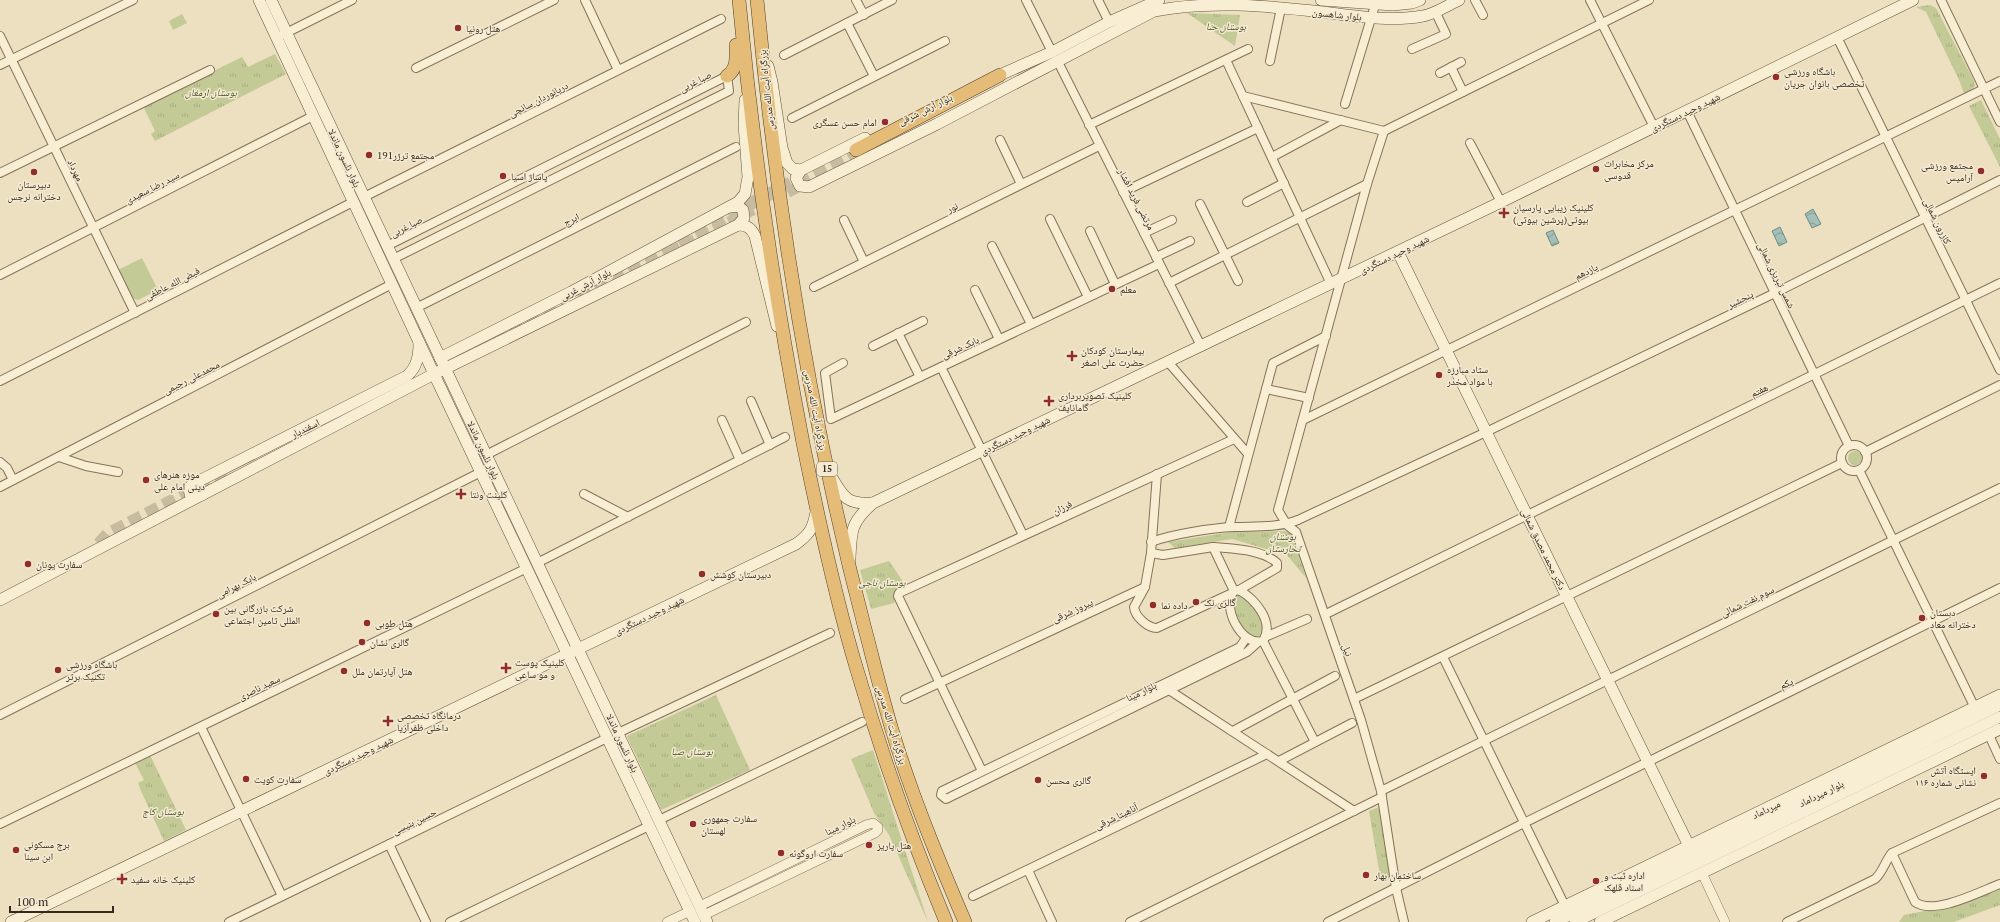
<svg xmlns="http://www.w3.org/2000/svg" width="2000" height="922" font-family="'PT Serif','Noto Naskh Arabic',serif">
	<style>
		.grass { fill: url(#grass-tufts) }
		.garden { fill: #c3ca96 }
		.water { fill: url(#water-waves); stroke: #6b8c85 }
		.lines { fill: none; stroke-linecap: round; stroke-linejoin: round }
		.secondary-tunnel { stroke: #c7bba0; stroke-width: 11; stroke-dasharray: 11 5.5; stroke-linecap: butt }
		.trunk-tunnel { stroke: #c7bba0; stroke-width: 13; stroke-dasharray: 13 6; stroke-linecap: butt }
		.minor-casing { stroke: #857259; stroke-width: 10 }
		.tertiary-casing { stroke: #857259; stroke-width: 10 }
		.secondary-casing { stroke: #67533d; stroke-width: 12 }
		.trunk-casing { stroke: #53402e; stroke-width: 14 }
		.minor { stroke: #f7eed4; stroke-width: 8 }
		.tertiary { stroke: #f7eed4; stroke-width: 9 }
		.secondary { stroke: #f7eed4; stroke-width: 11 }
		.trunk { stroke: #e4bc77; stroke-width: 13 }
		.poi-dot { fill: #922d2b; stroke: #f4ead1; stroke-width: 1.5 }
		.labels { text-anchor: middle; stroke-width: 3; stroke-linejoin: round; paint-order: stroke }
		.shield { fill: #f4ead1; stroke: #6e6353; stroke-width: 1 }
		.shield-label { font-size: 9px; font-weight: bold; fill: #35291d }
		.street-label { font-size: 10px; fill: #35291d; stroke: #f4ead1 }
		.park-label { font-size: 10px; font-style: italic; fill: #455124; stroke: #f4ead1 }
		.poi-label { font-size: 10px; fill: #35291d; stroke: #f4ead1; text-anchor: start }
	</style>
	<defs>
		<pattern id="grass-tufts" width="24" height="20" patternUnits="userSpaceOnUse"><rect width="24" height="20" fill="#c3ca96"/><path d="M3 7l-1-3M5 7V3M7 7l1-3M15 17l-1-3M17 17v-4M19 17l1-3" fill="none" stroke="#a8ae81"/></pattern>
		<pattern id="water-waves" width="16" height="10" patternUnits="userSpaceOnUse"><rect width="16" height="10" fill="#a4bfb7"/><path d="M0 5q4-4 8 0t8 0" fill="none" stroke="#869b94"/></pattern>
	</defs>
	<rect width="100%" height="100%" fill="#ece0c1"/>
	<g class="grass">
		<polygon points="1930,5 1936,8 1974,81 1975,86 1969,92 1964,94 1960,82 1926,12 1916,7"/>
		<polygon points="1187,13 1240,15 1235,46"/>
		<polygon points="275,54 286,74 155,141 151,134 155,131 143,106 242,57 248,67"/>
		<polygon points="1981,100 2000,139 2000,167 1969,106"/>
		<circle cx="1855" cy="458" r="7"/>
		<polygon points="1291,531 1306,578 1287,555 1232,539 1175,548 1168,542 1231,532"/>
		<polygon points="889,561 902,580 894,603 871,609 860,570"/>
		<path d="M1235 593 1251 600 1263 622 1264 636 1255 639C1236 624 1231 617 1235 593Z"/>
		<polygon points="716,695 750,770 661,810 627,736"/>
		<polygon points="873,750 928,922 889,835 874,813 851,759"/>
		<polygon points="150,755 186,830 164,841 141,791 138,783 144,780 135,763"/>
		<polygon points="1382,806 1395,878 1381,882 1369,811"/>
		<polygon points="2000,888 2000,905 1954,922 1899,922 1904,915 1955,905"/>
	</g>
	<g class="garden">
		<polygon points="182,14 187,23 173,30 169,21"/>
		<polygon points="142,258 158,290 138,300 132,298 118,270"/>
	</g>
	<g class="water">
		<polygon points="1813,209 1821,224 1812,228 1805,214"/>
		<polygon points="1780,227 1787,242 1779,246 1772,231"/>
		<polygon points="1553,230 1559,243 1552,246 1546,233"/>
	</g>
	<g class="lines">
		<polyline class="secondary-tunnel" points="670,252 808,182"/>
		<g class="trunk-tunnel">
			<polyline points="442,364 581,295 738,210 856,150"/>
			<polyline points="99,544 108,534 230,471"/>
		</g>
		<g class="minor-casing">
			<g id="minor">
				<polyline points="585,0 618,70"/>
				<polyline points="856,0 864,15"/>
				<polyline points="1026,0 1052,52"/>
				<polyline points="1098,0 1109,22"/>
				<polyline points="1475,0 1483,15"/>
				<polyline points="1590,0 1654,127"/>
				<polyline points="1941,0 2000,122"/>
				<polyline points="847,23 874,76"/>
				<polyline points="282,35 352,0"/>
				<polyline points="0,36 135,313"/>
				<polyline points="1837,37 2000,370"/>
				<polyline points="1412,49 1446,34 1435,11"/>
				<polyline points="784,55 892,0"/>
				<polyline points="1057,60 1201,346"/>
				<polyline points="1226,60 1331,284"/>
				<polyline points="1270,61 1281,8"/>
				<polyline points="0,65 133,0"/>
				<polyline points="1451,67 1463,92"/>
				<polyline points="416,68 554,0"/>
				<polyline points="1440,73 1461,62"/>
				<polyline points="1243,96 1384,131"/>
				<polyline points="1345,104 1376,2"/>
				<polyline points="1687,111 1849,446"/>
				<polyline points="792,118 945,41"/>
				<polyline points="1089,125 1248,49"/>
				<polyline points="1384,131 1367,184 1278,510 1287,525 1296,532 1361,720 1381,791 1396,888 1404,922"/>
				<polyline points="1384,131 1649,0"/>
				<polyline points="1000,140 1021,184"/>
				<polyline points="1470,143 1501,202"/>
				<polyline points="1272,157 1341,120"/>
				<polyline points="0,173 210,70"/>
				<polyline points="1123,192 1258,128"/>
				<polyline points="364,197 721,19"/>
				<polyline points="1247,202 1284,183"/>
				<polyline points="1200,204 1238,281"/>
				<polyline points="1050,219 1088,297"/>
				<polyline points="844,220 864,262"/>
				<polyline points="1090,231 1115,284"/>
				<polyline points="1144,233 1172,220"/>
				<polyline points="387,246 727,76 729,91 393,259"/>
				<polyline points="992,246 1031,324"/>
				<polyline points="1156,257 1190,241"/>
				<polyline points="0,275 313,116"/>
				<polyline points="1169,283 1367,184"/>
				<polyline points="814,287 1099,146"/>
				<polyline points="975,290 999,339"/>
				<polyline points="416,308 736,147"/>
				<polyline points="898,333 920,377"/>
				<polyline points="873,346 923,321"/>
				<polyline points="1168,362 1248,454"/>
				<polyline points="843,363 825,373 831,419 1159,264"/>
				<polyline points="941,367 1023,535"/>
				<polyline points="0,381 353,202"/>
				<polyline points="1266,389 1309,398"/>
				<polyline points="751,401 770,445"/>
				<polyline points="722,420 740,460"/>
				<polyline points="1303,420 2000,81"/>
				<circle cx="1854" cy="458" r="13"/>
				<polyline points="1865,452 2000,385"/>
				<polyline points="486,455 746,322"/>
				<polyline points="59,457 86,466 118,472"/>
				<polyline points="0,462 7,468 13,480"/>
				<polyline points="1859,470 1975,708"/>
				<path d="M1157 474 1151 553 1145 587 1134 607C1135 617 1148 628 1157 628L1232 593"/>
				<polyline points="0,487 392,284"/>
				<polyline points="584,494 628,517"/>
				<polyline points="1229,527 1273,363 1326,336"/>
				<path d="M1151 542C1173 534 1211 528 1234 527 1255 526 1278 528 1298 520L1486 432 1775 293 2000 180"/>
				<path d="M1213 547C1233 549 1262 549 1277 563V568L1239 590"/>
				<polyline points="1151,553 1163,555 1213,547 1234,591"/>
				<polyline points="537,563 785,437"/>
				<path d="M1239 590C1255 599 1275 622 1263 641 1241 647 1221 606 1234 591Z"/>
				<polyline points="1326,614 2000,283"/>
				<polyline points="1265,637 1307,619"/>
				<polyline points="1246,638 1240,647 942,791 941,795 946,799 1247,652 1258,642"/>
				<polyline points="1263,641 1315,742"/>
				<polyline points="1443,657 1565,906"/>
				<polyline points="1169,690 1354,811"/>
				<polyline points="905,699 1145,587"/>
				<polyline points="1354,699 1842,463"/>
				<polyline points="0,715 481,472"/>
				<polyline points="201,727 282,896"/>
				<polyline points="1233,731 1335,676"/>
				<polyline points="618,733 830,633"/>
				<polyline points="1989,735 2000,759"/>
				<polyline points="1279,761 1352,723"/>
				<polyline points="982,771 898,596 899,593 1234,439"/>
				<polyline points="1381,791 2000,488"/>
				<polyline points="659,820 862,722"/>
				<polyline points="0,824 527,568"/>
				<polyline points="389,844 426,922"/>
				<path d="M1892 853 1915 902C1934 916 1981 891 2000 884"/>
				<polyline points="1028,870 1052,922"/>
				<polyline points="973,896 1267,754"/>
				<polyline points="229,922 607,738"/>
				<polyline points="450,922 649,826"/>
				<polyline points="1130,922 1382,797"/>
				<polyline points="1328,922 1524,823 2000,588"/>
				<path d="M1787 922 1875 879C1883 872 1885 861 1892 853L2000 803"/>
			</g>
		</g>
		<g class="tertiary-casing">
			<g id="tertiary">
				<polyline points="1702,873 1725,922"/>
				<polyline points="700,906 866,825 873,823 878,827 878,830 875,833 704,915"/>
				<polyline points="667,922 690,911"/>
			</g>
		</g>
		<g class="secondary-casing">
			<g id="secondary">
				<polyline points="259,0 434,374 695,922"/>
				<polyline points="271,0 707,922"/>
				<polyline points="1321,0 1393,5 1412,3 1420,0"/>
				<polyline points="768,66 772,82 782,148 787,163 793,169 801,170"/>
				<polyline points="993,78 1052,52 1109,22 1159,0"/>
				<path d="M865 138 801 170 796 178 800 186 809 187 937 124 1154 11C1209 0 1268 6 1323 12 1356 16 1390 22 1423 16 1435 14 1448 5 1459 0"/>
				<path d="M738 225C747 225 751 228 755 236L777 326"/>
				<polyline points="1398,252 1689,846"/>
				<polyline points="440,358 571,292 738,202 745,194 748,177 744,124 745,100"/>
				<path d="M831 476C843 497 847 505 873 503"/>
				<path d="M202 495 190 494 189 488 193 484 407 376C417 367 419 356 419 343"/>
				<path d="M850 558C851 531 851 522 873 503L1501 202 1913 0"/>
				<polyline points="0,600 434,374 738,225 744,218 743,210 738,206 730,207"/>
				<path d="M11 922 796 544C810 534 813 528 816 512"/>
				<polyline points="1532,922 2000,695"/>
				<polyline points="1555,922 2000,705"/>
				<polyline points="1575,922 2000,717"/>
				<polyline points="1600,922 2000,729"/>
			</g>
		</g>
		<g class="trunk-casing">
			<g id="trunk">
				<path d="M739 0C753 150 775 300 804 448 819 522 835 597 857 670 882 756 912 840 946 922"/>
				<path d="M757 0C777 212 811 423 865 629 874 663 882 697 892 730 912 796 938 859 965 922"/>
				<path d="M727 76C738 68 736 58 736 45"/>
				<polyline points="856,150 1000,75"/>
			</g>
		</g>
		<use href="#minor" class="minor"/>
		<use href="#tertiary" class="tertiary"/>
		<use href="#secondary" class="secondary"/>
		<use href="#trunk" class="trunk"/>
	</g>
	<g class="poi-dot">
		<circle cx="458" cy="28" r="4"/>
		<circle cx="1776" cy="77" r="4"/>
		<circle cx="885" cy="122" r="4"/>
		<circle cx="369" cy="155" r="4"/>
		<circle cx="1596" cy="169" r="4"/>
		<circle cx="1981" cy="171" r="4"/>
		<circle cx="34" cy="172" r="4"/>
		<circle cx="503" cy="176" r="4"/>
		<path d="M1502 207h4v4h4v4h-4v4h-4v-4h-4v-4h4z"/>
		<circle cx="1112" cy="289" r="4"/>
		<path d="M1070 350h4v4h4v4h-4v4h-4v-4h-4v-4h4z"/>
		<circle cx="1439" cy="375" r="4"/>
		<path d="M1047 395h4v4h4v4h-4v4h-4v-4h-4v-4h4z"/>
		<circle cx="146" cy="480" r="4"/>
		<path d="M459 488h4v4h4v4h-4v4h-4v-4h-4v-4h4z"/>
		<circle cx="28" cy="564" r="4"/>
		<circle cx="702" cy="574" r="4"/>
		<circle cx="1196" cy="602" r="4"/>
		<circle cx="1153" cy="605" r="4"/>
		<circle cx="216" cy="614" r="4"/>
		<circle cx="1922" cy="618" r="4"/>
		<circle cx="367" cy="623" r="4"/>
		<circle cx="362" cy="642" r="4"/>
		<path d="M504 662h4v4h4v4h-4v4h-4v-4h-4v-4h4z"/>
		<circle cx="58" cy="670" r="4"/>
		<circle cx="344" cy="671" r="4"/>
		<path d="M386 715h4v4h4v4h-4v4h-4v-4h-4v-4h4z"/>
		<circle cx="1984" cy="776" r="4"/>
		<circle cx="246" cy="779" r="4"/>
		<circle cx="1038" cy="780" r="4"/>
		<circle cx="693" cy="824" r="4"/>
		<circle cx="869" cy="845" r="4"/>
		<circle cx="16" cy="850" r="4"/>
		<circle cx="781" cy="853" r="4"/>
		<circle cx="1366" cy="875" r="4"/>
		<path d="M120 873h4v4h4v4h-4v4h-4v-4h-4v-4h4z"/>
		<circle cx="1596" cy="881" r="4"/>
	</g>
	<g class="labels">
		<rect class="shield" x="817" y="462" width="20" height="14" rx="3"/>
		<g class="shield-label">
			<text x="827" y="472">15</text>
		</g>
		<g class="street-label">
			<text transform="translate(1337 14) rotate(6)" y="4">بلوار شاهسون</text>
			<text transform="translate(695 81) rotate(-27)" y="4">صبا غربی</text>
			<text transform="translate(766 90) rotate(-96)" y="4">بزرگراه آیت الله مدرس</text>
			<text transform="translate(538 99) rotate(-27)" y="4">دریانوردان سانچی</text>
			<text transform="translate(925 109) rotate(-26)" y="4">بلوار آرش شرقی</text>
			<text transform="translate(1685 112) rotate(-26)" y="4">شهید وحید دستگردی</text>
			<text transform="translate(345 158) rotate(65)" y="4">بلوار نلسون ماندلا</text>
			<text transform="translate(76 170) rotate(64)" y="4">مهرداد</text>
			<text transform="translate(152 187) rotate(-27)" y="4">سید رضا سعیدی</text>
			<text transform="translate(1137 199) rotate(63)" y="4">مرتضی فرید افشار</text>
			<text transform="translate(952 207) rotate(-26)" y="4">نور</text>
			<text transform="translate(571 219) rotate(-27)" y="4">ایرج</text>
			<text transform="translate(1938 221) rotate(64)" y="4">کازرون شمالی</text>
			<text transform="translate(406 226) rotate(-27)" y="4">صبا غربی</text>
			<text transform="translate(1394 254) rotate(-26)" y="4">شهید وحید دستگردی</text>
			<text transform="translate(1586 271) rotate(-26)" y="4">یازدهم</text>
			<text transform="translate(1777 275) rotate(64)" y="4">شمس تبریزی شمالی</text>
			<text transform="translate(172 283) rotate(-27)" y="4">فیض الله عاطفی</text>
			<text transform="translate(585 284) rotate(-28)" y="4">بلوار آرش غربی</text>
			<text transform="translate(1740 299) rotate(-26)" y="4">پنجشیر</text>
			<text transform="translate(960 347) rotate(-25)" y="4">بابک شرقی</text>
			<text transform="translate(191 377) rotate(-27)" y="4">محمدعلی رحیمی</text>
			<text transform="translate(1759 390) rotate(-26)" y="4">هفتم</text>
			<text transform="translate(816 410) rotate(79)" y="4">بزرگراه آیت الله مدرس</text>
			<text transform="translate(305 428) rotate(-26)" y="4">اسفندیار</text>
			<text transform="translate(1015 435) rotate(-26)" y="4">شهید وحید دستگردی</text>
			<text transform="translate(484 450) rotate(65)" y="4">بلوار نلسون ماندلا</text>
			<text transform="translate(1062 507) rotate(-25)" y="4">فرزان</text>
			<text transform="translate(1544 549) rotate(64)" y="4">دکتر محمد مصدق شمالی</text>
			<text transform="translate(236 585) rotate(-27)" y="4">بابک بهرامی</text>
			<text transform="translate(1747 601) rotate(-26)" y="4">سوم نفت شمالی</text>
			<text transform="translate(1072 610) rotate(-25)" y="4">پیروز شرقی</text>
			<text transform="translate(649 615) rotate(-26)" y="4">شهید وحید دستگردی</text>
			<text transform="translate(1348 650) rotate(71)" y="4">نیل</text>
			<text transform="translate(1786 683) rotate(-26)" y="4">یکم</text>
			<text transform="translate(259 687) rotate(-26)" y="4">سعید ناصری</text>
			<text transform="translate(1141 691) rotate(-26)" y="4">بلوار مینا</text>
			<text transform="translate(892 725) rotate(73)" y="4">بزرگراه آیت الله مدرس</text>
			<text transform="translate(623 743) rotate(65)" y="4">بلوار نلسون ماندلا</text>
			<text transform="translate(358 755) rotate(-26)" y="4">شهید وحید دستگردی</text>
			<text transform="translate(1821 793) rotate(-26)" y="4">بلوار میرداماد</text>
			<text transform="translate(1766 809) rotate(-26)" y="4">میرداماد</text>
			<text transform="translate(1116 816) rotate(-26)" y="4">آناهیتا شرقی</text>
			<text transform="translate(414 821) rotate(-26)" y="4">حسین بنیسی</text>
			<text transform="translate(840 825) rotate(-26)" y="4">بلوار مینا</text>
		</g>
		<g class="park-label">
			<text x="1226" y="30">بوستان حنا</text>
			<text x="211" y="96">بوستان ارمغان</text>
			<text x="1283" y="540">بوستان<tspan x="1283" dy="12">تخارستان</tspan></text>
			<text x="882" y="586">بوستان ناجی</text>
			<text x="692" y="755">بوستان صبا</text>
			<text x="163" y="815">بوستان کاج</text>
		</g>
		<g class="poi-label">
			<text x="466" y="32">هتل رونیا</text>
			<text x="1784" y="75">باشگاه ورزشی<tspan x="1784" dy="12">تخصصی بانوان جریان</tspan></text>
			<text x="877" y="126" text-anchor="end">امام حسن عسگری</text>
			<text x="377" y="159">مجتمع ترژر191</text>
			<text x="1604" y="167">مرکز مخابرات<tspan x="1604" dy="12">قدوسی</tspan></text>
			<text x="1973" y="169" text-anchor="end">مجتمع ورزشی<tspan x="1973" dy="12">آرامیس</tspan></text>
			<text x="511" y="180">پاساژ اسیا</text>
			<text x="34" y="188" text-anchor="middle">دبیرستان<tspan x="34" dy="12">دخترانه نرجس</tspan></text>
			<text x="1513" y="211">کلینیک زیبایی پارسیان<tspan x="1513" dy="12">بیوتی(پرشین بیوتی)</tspan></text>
			<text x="1120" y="293">معلم</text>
			<text x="1081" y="354">بیمارستان کودکان<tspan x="1081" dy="12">حضرت علی اصغر</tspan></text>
			<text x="1447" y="373">ستاد مبارزه<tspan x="1447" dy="12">با مواد مخدر</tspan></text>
			<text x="1058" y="399">کلینیک تصویربرداری<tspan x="1058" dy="12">گامانایف</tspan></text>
			<text x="154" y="478">موزه هنرهای<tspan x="154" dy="12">دینی امام علی</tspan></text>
			<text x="470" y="498">کلینت ونتا</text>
			<text x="36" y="568">سفارت یونان</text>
			<text x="710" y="578">دبیرستان کوشش</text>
			<text x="1204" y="606">گالری نک</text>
			<text x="1161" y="609">داده نما</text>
			<text x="224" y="612">شرکت بازرگانی بین<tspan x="224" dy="12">المللی تامین اجتماعی</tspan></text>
			<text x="1930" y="616">دبستان<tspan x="1930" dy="12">دخترانه معاد</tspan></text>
			<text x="375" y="627">هتل طوبی</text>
			<text x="370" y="646">گالری نشان</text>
			<text x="515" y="666">کلینیک پوست<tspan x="515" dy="12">و مو ساعی</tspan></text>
			<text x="66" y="668">باشگاه ورزشی<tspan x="66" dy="12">تکنیک برتر</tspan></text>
			<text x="352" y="675">هتل آپارتمان ملل</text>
			<text x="397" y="719">درمانگاه تخصصی<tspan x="397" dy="12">داخلی ظفرآریا</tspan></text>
			<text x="1976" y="774" text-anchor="end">ایستگاه آتش<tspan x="1976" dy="12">نشانی شماره ۱۱۶</tspan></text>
			<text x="254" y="783">سفارت کویت</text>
			<text x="1046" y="784">گالری محسن</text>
			<text x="701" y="822">سفارت جمهوری<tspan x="701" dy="12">لهستان</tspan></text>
			<text x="24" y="848">برج مسکونی<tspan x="24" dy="12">ابن سینا</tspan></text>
			<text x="877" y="849">هتل پاریز</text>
			<text x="789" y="857">سفارت اروگوئه</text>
			<text x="1374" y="879">ساختمان بهار</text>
			<text x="1604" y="879">اداره ثبت و<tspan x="1604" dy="12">اسناد قلهک</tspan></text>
			<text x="131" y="883">کلینیک خانه سفید</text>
		</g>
	</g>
	<path d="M10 906v6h103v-6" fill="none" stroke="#35291d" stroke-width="2"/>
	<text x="16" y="906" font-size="12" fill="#35291d" stroke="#f4ead1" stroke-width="3" paint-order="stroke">100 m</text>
</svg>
